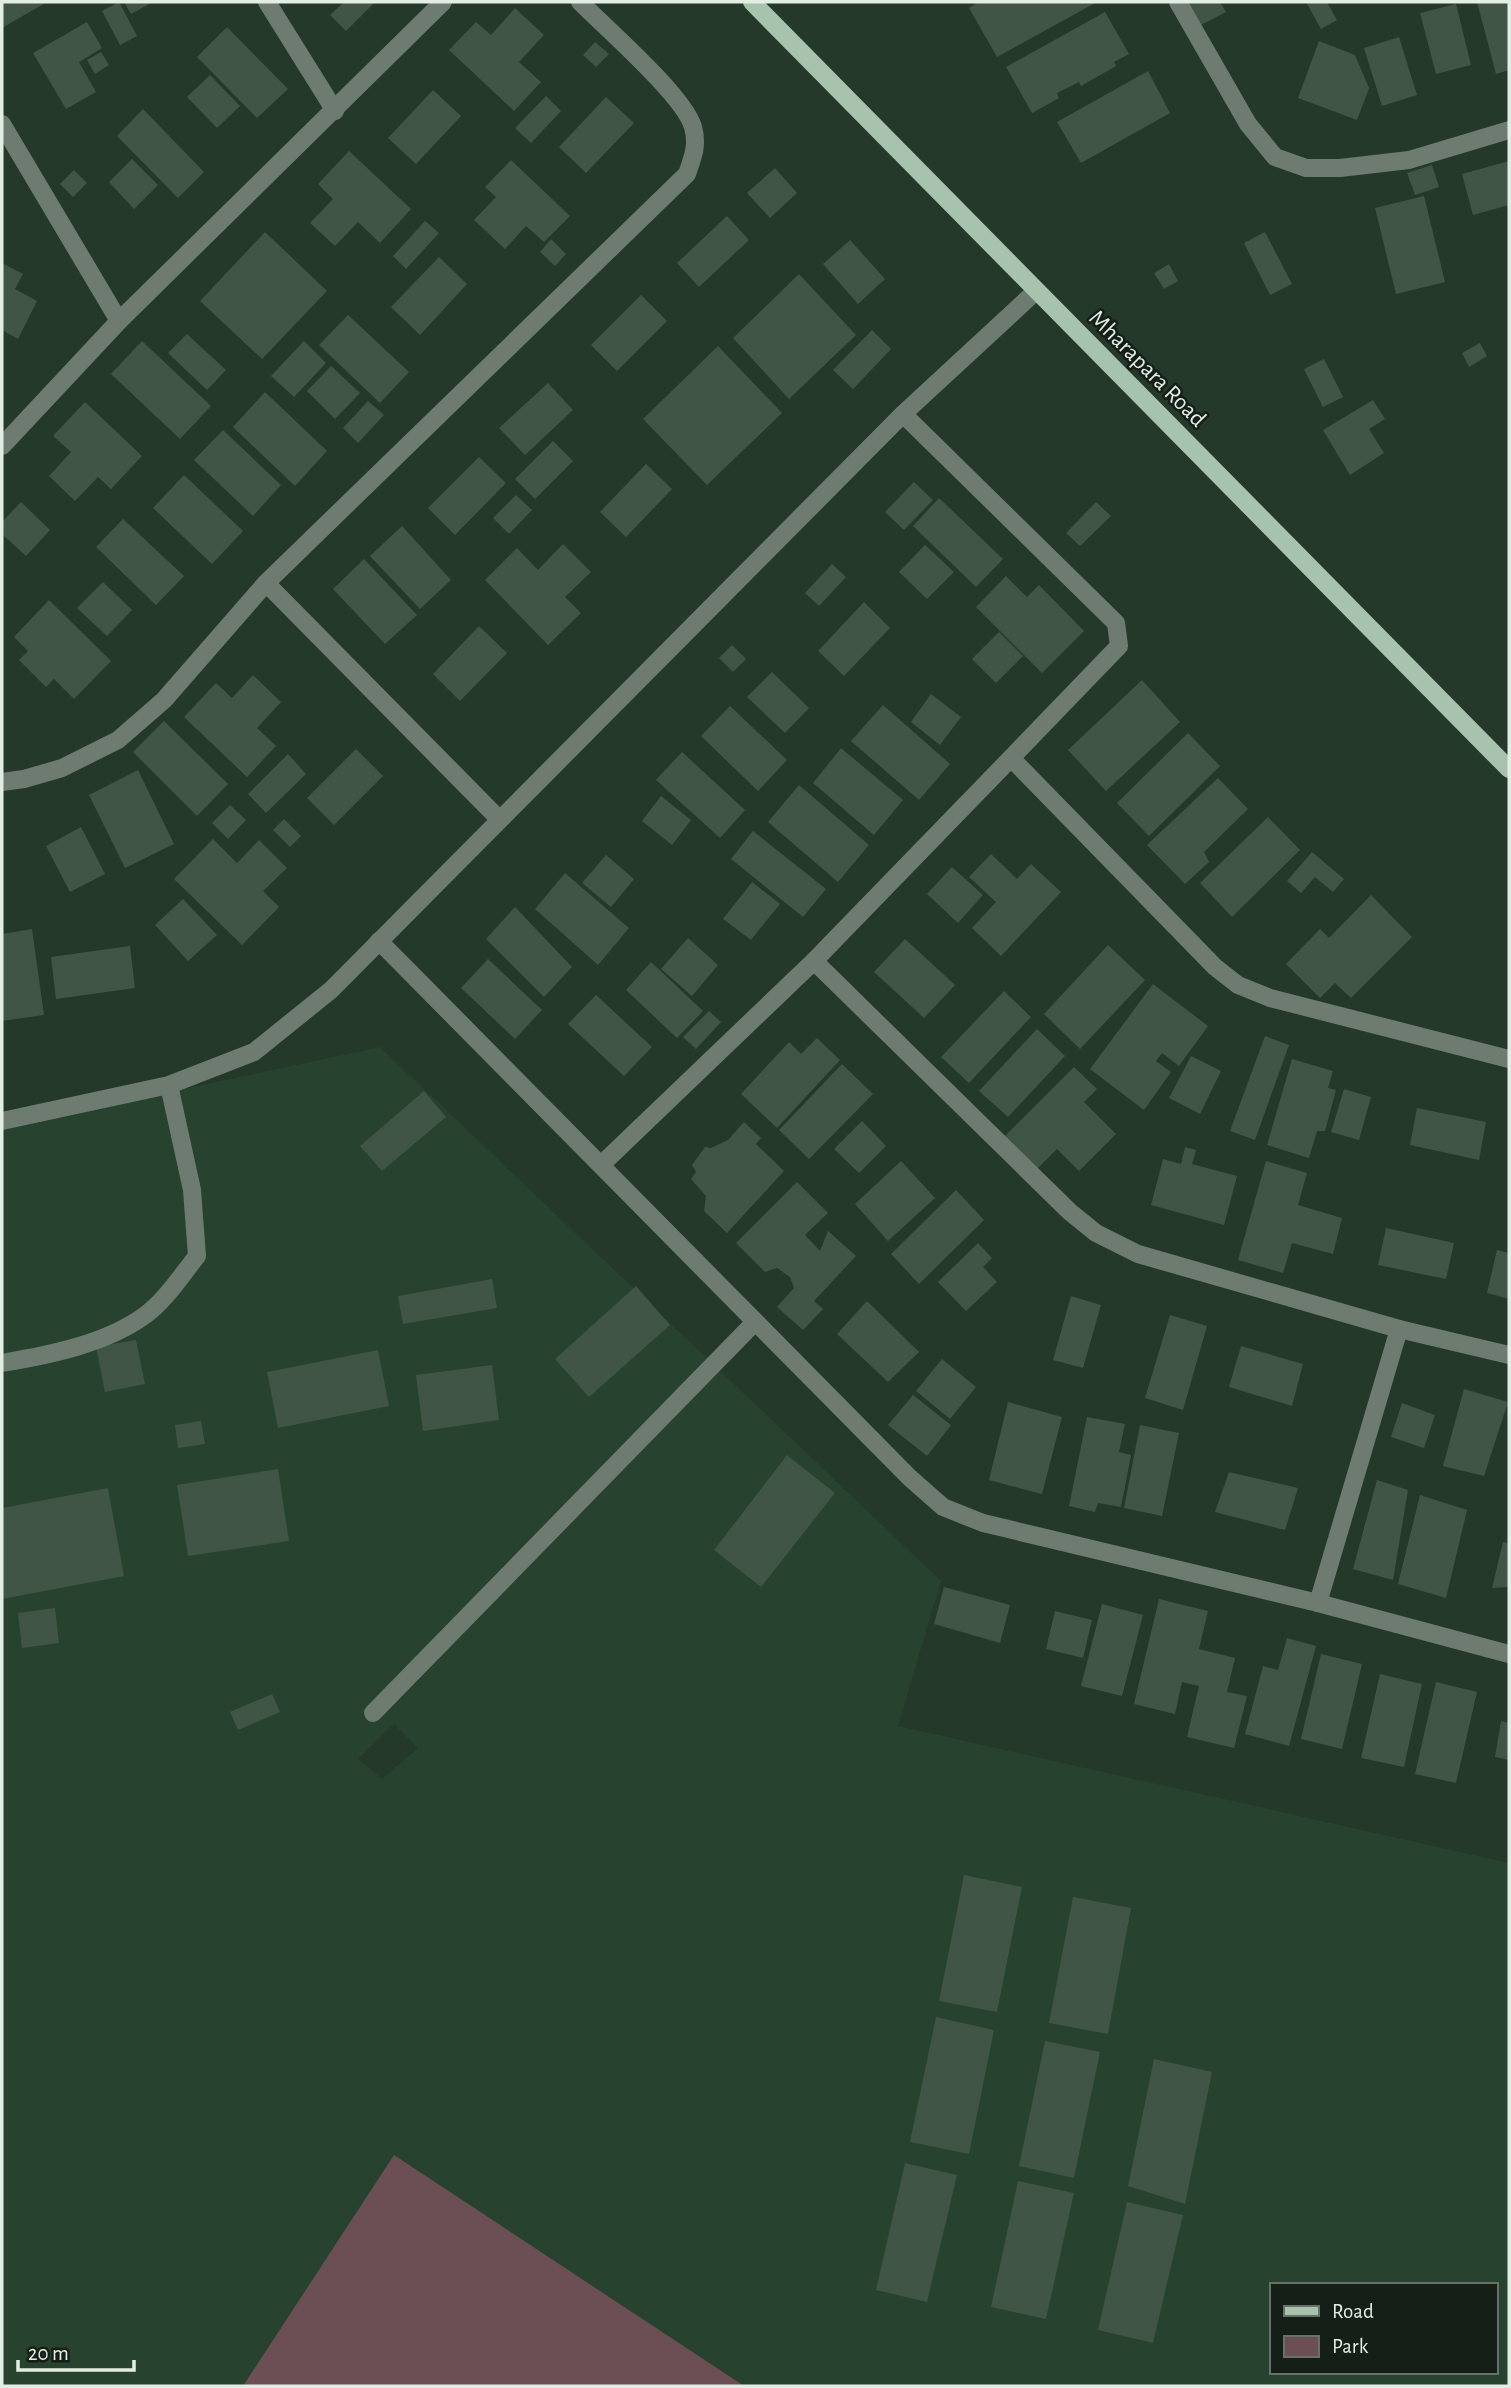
<svg xmlns="http://www.w3.org/2000/svg" width="1511" height="2388" font-family="'Alegreya Sans',sans-serif">
	<style>
		.built { fill: #27422e; fill-rule: evenodd }
		.green { fill: #6c4f55 }
		.building { fill: #405545 }
		.lines { fill: none; stroke-linecap: round; stroke-linejoin: round }
		.minor { stroke: #6e7b71; stroke-width: 18 }
		.major { stroke: #a7c3ad; stroke-width: 18 }
		.labels { text-anchor: middle; stroke-width: 5; stroke-linejoin: round; paint-order: stroke }
		.street-label { font-size: 24px; fill: #e2eee4; stroke: #151e17 }
	</style>
	<rect width="100%" height="100%" fill="#25392a"/>
	<path class="built" d="M380 1047 941 1581 898 1726 1509 1863V2386H2V1128ZM394 1724 418 1748 382 1779 358 1759ZM1271 2285H1495V2372H1271Z"/>
	<polygon class="green" points="394,2155 744,2386 243,2386"/>
	<g class="building">
		<polygon points="2,2 47,2 2,28"/>
		<polygon points="119,2 137,36 120,45 102,11"/>
		<polygon points="124,2 153,2 131,14"/>
		<polygon points="344,2 373,2 374,3 346,31 330,15"/>
		<polygon points="979,2 1097,2 997,57 969,8"/>
		<polygon points="1183,2 1220,2 1226,12 1197,27"/>
		<polygon points="1306,2 1327,2 1337,20 1321,29"/>
		<polygon points="1477,2 1509,2 1509,70 1496,74"/>
		<polygon points="1456,4 1471,65 1436,74 1420,13"/>
		<polygon points="515,8 544,35 519,62 541,82 514,111 449,50 476,22 491,35"/>
		<polygon points="1105,12 1129,54 1114,62 1116,66 1081,86 1079,82 1057,93 1059,98 1032,113 1006,67"/>
		<polygon points="87,22 102,48 79,62 96,92 66,109 33,53"/>
		<polygon points="227,27 288,89 257,118 197,57"/>
		<polygon points="1399,37 1417,95 1382,106 1364,48"/>
		<polygon points="1319,41 1355,55 1369,88 1357,120 1298,98"/>
		<polygon points="595,42 609,54 596,67 583,55"/>
		<polygon points="101,52 109,65 95,74 87,60"/>
		<polygon points="1148,71 1170,113 1081,163 1057,122"/>
		<polygon points="210,75 240,106 217,128 187,97"/>
		<polygon points="433,90 461,116 416,164 388,138"/>
		<polygon points="546,96 561,111 531,143 515,128"/>
		<polygon points="606,97 634,123 586,173 559,147"/>
		<polygon points="143,109 204,172 178,198 117,136"/>
		<polygon points="349,151 411,209 380,243 358,222 335,246 310,223 333,199 318,184"/>
		<polygon points="132,159 158,185 134,209 109,182"/>
		<polygon points="511,160 570,216 544,242 526,226 505,249 474,220 496,197 485,187"/>
		<polygon points="1509,161 1509,205 1473,215 1462,174"/>
		<polygon points="1432,165 1439,187 1415,195 1407,173"/>
		<polygon points="775,168 797,193 770,218 747,193"/>
		<polygon points="74,170 87,183 73,197 60,184"/>
		<polygon points="1424,196 1445,282 1396,294 1375,208"/>
		<polygon points="727,216 749,240 699,287 677,263"/>
		<polygon points="425,221 439,233 406,269 393,256"/>
		<polygon points="265,232 327,291 262,359 200,301"/>
		<polygon points="1265,232 1292,284 1270,295 1244,243"/>
		<polygon points="551,239 566,254 555,266 540,252"/>
		<polygon points="850,240 885,279 858,304 823,264"/>
		<polygon points="439,257 467,284 420,335 391,307"/>
		<polygon points="2,263 23,274 15,289 37,301 18,339 2,330"/>
		<polygon points="1169,264 1178,281 1164,289 1154,273"/>
		<polygon points="799,274 856,335 789,399 733,338"/>
		<polygon points="641,295 667,321 617,371 591,345"/>
		<polygon points="348,315 409,372 380,403 319,345"/>
		<polygon points="872,330 891,349 853,389 833,370"/>
		<polygon points="187,334 226,370 207,390 168,353"/>
		<polygon points="142,341 211,406 180,439 111,374"/>
		<polygon points="304,341 326,363 294,397 271,376"/>
		<polygon points="1480,343 1487,356 1469,367 1462,353"/>
		<polygon points="718,346 782,413 707,485 643,419"/>
		<polygon points="1324,359 1343,397 1323,407 1304,369"/>
		<polygon points="331,366 360,393 335,419 307,391"/>
		<polygon points="548,383 573,410 525,455 499,428"/>
		<polygon points="265,392 327,451 295,486 233,427"/>
		<polygon points="1373,400 1385,419 1369,429 1384,453 1350,475 1323,430"/>
		<polygon points="368,401 384,415 358,443 343,428"/>
		<polygon points="85,402 142,456 111,489 98,477 75,501 49,476 71,452 53,436"/>
		<polygon points="223,430 281,485 253,516 194,460"/>
		<polygon points="553,441 573,461 535,499 515,479"/>
		<polygon points="479,457 506,483 455,535 428,508"/>
		<polygon points="646,464 672,489 626,537 600,512"/>
		<polygon points="184,475 243,531 212,564 153,508"/>
		<polygon points="914,482 933,500 904,530 885,512"/>
		<polygon points="516,495 532,510 509,534 493,518"/>
		<polygon points="939,498 1003,559 976,587 913,526"/>
		<polygon points="21,502 50,530 26,556 2,534 2,522"/>
		<polygon points="1096,502 1111,516 1080,546 1066,533"/>
		<polygon points="123,519 184,576 156,605 96,547"/>
		<polygon points="402,526 451,580 420,609 370,556"/>
		<polygon points="563,544 591,572 565,597 581,613 548,645 485,580 517,548 538,570"/>
		<polygon points="925,545 954,572 927,599 899,572"/>
		<polygon points="364,559 417,615 385,644 333,589"/>
		<polygon points="832,564 846,577 819,606 805,593"/>
		<polygon points="1006,576 1027,597 1039,585 1084,631 1042,673 976,607"/>
		<polygon points="103,582 132,610 107,636 77,608"/>
		<polygon points="49,600 111,661 74,699 54,679 46,687 19,660 28,651 14,637"/>
		<polygon points="864,602 890,628 844,676 818,651"/>
		<polygon points="479,626 507,653 460,701 433,674"/>
		<polygon points="999,632 1023,656 996,683 972,659"/>
		<polygon points="732,645 746,659 733,672 719,658"/>
		<polygon points="772,672 809,708 785,733 747,697"/>
		<polygon points="253,675 281,702 257,728 276,746 247,777 184,717 216,683 232,698"/>
		<polygon points="1142,680 1180,722 1106,791 1068,750"/>
		<polygon points="931,694 961,717 940,745 911,722"/>
		<polygon points="883,705 950,764 919,800 851,741"/>
		<polygon points="730,706 787,760 758,791 701,736"/>
		<polygon points="164,721 228,784 197,816 133,752"/>
		<polygon points="1188,733 1220,766 1149,836 1117,803"/>
		<polygon points="841,748 903,800 874,835 813,783"/>
		<polygon points="356,749 383,776 334,825 307,798"/>
		<polygon points="682,752 745,810 720,838 656,780"/>
		<polygon points="288,754 306,774 266,813 248,794"/>
		<polygon points="138,770 174,844 125,868 89,795"/>
		<polygon points="1218,778 1248,809 1204,852 1209,862 1185,884 1147,845"/>
		<polygon points="799,785 869,845 838,882 768,822"/>
		<polygon points="661,796 691,820 672,845 642,821"/>
		<polygon points="230,805 246,820 228,839 212,823"/>
		<polygon points="1268,817 1300,850 1232,917 1200,883"/>
		<polygon points="284,819 301,836 290,847 273,830"/>
		<polygon points="81,827 105,874 70,892 46,846"/>
		<polygon points="753,831 826,889 803,917 731,859"/>
		<polygon points="213,839 237,863 259,840 287,868 263,891 279,907 242,945 174,879"/>
		<polygon points="1312,852 1344,879 1333,892 1315,877 1301,893 1287,881"/>
		<polygon points="991,854 1017,879 1031,864 1061,892 1001,956 972,928 996,902 969,877"/>
		<polygon points="606,855 634,879 611,907 582,883"/>
		<polygon points="952,867 983,895 958,923 927,894"/>
		<polygon points="565,873 629,928 598,965 535,909"/>
		<polygon points="752,882 780,904 751,940 723,919"/>
		<polygon points="1371,895 1412,937 1351,998 1335,983 1320,998 1286,964 1320,929 1329,938"/>
		<polygon points="183,899 217,935 188,961 155,925"/>
		<polygon points="515,907 572,967 544,997 486,939"/>
		<polygon points="32,929 44,1015 2,1021 2,934"/>
		<polygon points="688,938 718,965 692,996 661,969"/>
		<polygon points="905,939 955,985 924,1018 874,972"/>
		<polygon points="1108,945 1145,980 1080,1049 1044,1014"/>
		<polygon points="130,946 135,988 56,999 51,957"/>
		<polygon points="488,959 542,1010 515,1039 461,988"/>
		<polygon points="651,962 703,1011 677,1038 626,990"/>
		<polygon points="1153,984 1208,1026 1179,1066 1162,1053 1156,1061 1171,1072 1144,1110 1090,1069"/>
		<polygon points="1004,991 1031,1017 969,1083 941,1057"/>
		<polygon points="596,995 652,1047 624,1076 568,1024"/>
		<polygon points="709,1011 721,1022 696,1049 683,1037"/>
		<polygon points="1037,1029 1065,1056 1008,1117 979,1091"/>
		<polygon points="1265,1036 1289,1045 1255,1140 1230,1131"/>
		<polygon points="817,1038 840,1060 777,1128 741,1094 789,1042 801,1054"/>
		<polygon points="1191,1056 1221,1071 1200,1114 1169,1098"/>
		<polygon points="1292,1059 1333,1071 1328,1088 1336,1090 1325,1131 1317,1131 1309,1158 1267,1145"/>
		<polygon points="842,1064 873,1094 809,1159 779,1130"/>
		<polygon points="1074,1067 1097,1089 1084,1102 1116,1134 1079,1171 1057,1149 1035,1171 1003,1138"/>
		<polygon points="1344,1089 1371,1097 1359,1140 1331,1132"/>
		<polygon points="424,1091 446,1117 382,1171 360,1146"/>
		<polygon points="1417,1108 1486,1122 1479,1160 1410,1145"/>
		<polygon points="862,1121 886,1146 859,1173 834,1149"/>
		<polygon points="744,1122 761,1138 756,1144 784,1171 727,1233 704,1211 706,1196 691,1179 696,1172 692,1165 705,1147 711,1148 728,1140"/>
		<polygon points="1185,1147 1196,1150 1192,1164 1237,1176 1224,1225 1151,1205 1163,1159 1181,1164"/>
		<polygon points="901,1161 935,1198 888,1241 855,1204"/>
		<polygon points="1266,1161 1307,1173 1298,1205 1342,1218 1333,1254 1292,1243 1283,1273 1238,1260"/>
		<polygon points="797,1182 828,1213 805,1235 820,1251 828,1231 856,1256 814,1301 823,1309 803,1330 777,1307 794,1288 790,1277 777,1268 765,1272 736,1243"/>
		<polygon points="956,1190 984,1220 919,1284 891,1254"/>
		<polygon points="1386,1228 1454,1243 1446,1279 1378,1265"/>
		<polygon points="978,1243 992,1258 983,1267 997,1282 966,1311 938,1282"/>
		<polygon points="1497,1250 1509,1253 1509,1299 1487,1293"/>
		<polygon points="492,1279 497,1308 403,1324 398,1296"/>
		<polygon points="636,1286 670,1325 589,1397 555,1359"/>
		<polygon points="1071,1296 1101,1305 1083,1368 1053,1360"/>
		<polygon points="867,1301 919,1352 888,1382 837,1334"/>
		<polygon points="1170,1315 1207,1326 1183,1410 1145,1398"/>
		<polygon points="136,1340 145,1384 105,1392 96,1347"/>
		<polygon points="1241,1346 1303,1364 1292,1406 1229,1387"/>
		<polygon points="378,1350 389,1406 278,1428 267,1372"/>
		<polygon points="942,1359 976,1387 950,1419 916,1391"/>
		<polygon points="492,1365 499,1420 423,1431 416,1375"/>
		<polygon points="1464,1389 1508,1402 1484,1476 1443,1466"/>
		<polygon points="913,1395 951,1425 927,1456 888,1425"/>
		<polygon points="1008,1402 1062,1417 1042,1494 989,1480"/>
		<polygon points="1402,1403 1435,1415 1424,1448 1391,1437"/>
		<polygon points="1087,1417 1125,1424 1119,1452 1131,1455 1121,1507 1098,1503 1095,1512 1069,1506"/>
		<polygon points="201,1421 205,1444 178,1448 175,1425"/>
		<polygon points="1140,1425 1179,1433 1162,1516 1124,1508"/>
		<polygon points="787,1455 835,1493 761,1587 714,1550"/>
		<polygon points="278,1469 289,1541 188,1556 177,1485"/>
		<polygon points="1229,1472 1298,1488 1285,1530 1215,1512"/>
		<polygon points="1377,1480 1408,1490 1393,1580 1353,1569"/>
		<polygon points="108,1488 124,1576 2,1599 2,1508"/>
		<polygon points="1420,1495 1467,1510 1446,1598 1398,1584"/>
		<polygon points="1503,1542 1509,1543 1509,1587 1492,1588"/>
		<polygon points="944,1587 1010,1605 1000,1643 934,1624"/>
		<polygon points="1159,1599 1208,1611 1199,1649 1235,1658 1227,1692 1247,1696 1234,1748 1187,1737 1199,1686 1182,1682 1175,1714 1134,1704"/>
		<polygon points="1102,1604 1143,1615 1122,1696 1081,1686"/>
		<polygon points="55,1608 59,1643 22,1648 18,1613"/>
		<polygon points="1055,1611 1092,1620 1083,1658 1046,1649"/>
		<polygon points="1287,1638 1316,1646 1289,1746 1245,1734 1263,1666 1278,1670"/>
		<polygon points="1321,1654 1362,1664 1342,1749 1301,1739"/>
		<polygon points="1380,1674 1422,1684 1404,1767 1361,1758"/>
		<polygon points="1436,1682 1477,1692 1456,1783 1415,1774"/>
		<polygon points="272,1694 280,1712 238,1730 230,1712"/>
		<polygon points="1501,1721 1509,1723 1509,1760 1495,1757"/>
		<polygon points="964,1875 1022,1887 997,2012 939,2001"/>
		<polygon points="1073,1897 1131,1908 1108,2034 1049,2023"/>
		<polygon points="936,2017 994,2030 969,2154 910,2142"/>
		<polygon points="1045,2041 1100,2052 1074,2178 1019,2166"/>
		<polygon points="1154,2059 1212,2072 1185,2204 1128,2186"/>
		<polygon points="905,2163 957,2175 927,2302 876,2290"/>
		<polygon points="1018,2181 1074,2193 1046,2319 991,2307"/>
		<polygon points="1127,2202 1183,2215 1153,2343 1098,2330"/>
	</g>
	<g class="lines">
		<g class="minor">
			<polyline points="267,2 335,111"/>
			<polyline points="1178,2 1248,124 1275,157 1306,168 1340,168 1409,160 1509,130"/>
			<polyline points="2,124 119,321"/>
			<polyline points="903,414 1116,623 1119,646 1011,758"/>
			<polyline points="2,446 119,321 443,2"/>
			<path d="M266 583 687 174C693 157 698 145 693 127 684 96 606 28 580 2"/>
			<polyline points="2,782 24,779 62,768 118,740 164,700 266,583 499,819"/>
			<polyline points="379,941 910,1478 943,1507 983,1523 1318,1603 1509,1654"/>
			<polyline points="814,961 1011,758 1215,967 1238,985 1270,998 1509,1059"/>
			<polyline points="2,1121 169,1085 254,1052 331,990 903,414 1036,291"/>
			<polyline points="601,1165 814,961 1070,1212 1096,1233 1138,1254 1399,1329 1509,1355"/>
			<path d="M2 1363C49 1355 105 1344 144 1316 165 1301 181 1276 197 1256L192 1190 169 1085"/>
			<polyline points="1318,1603 1399,1329"/>
			<polyline points="373,1713 755,1322"/>
		</g>
		<polyline class="major" points="752,2 1509,769"/>
	</g>
	<g class="labels">
		<g class="street-label">
			<text transform="translate(1148 368) rotate(45)" y="8">Mharapara Road</text>
		</g>
	</g>
	<rect width="1511" height="2388" fill="none" stroke="#e2eee4" stroke-width="7"/>
	<rect x="1270" y="2283" width="228" height="91" fill="#151e17" stroke="#677169" stroke-width="2"/>
	<rect x="1284" y="2306" width="35" height="10" fill="#a7c3ad" stroke="#677169" stroke-width="2"/>
	<text x="1332" y="2318" font-size="21" fill="#e2eee4">Road</text>
	<rect x="1284" y="2336" width="35" height="21" fill="#6c4f55" stroke="#677169" stroke-width="2"/>
	<text x="1332" y="2353" font-size="21" fill="#e2eee4">Park</text>
	<path d="M18 2360v10h116v-10" fill="none" stroke="#e2eee4" stroke-width="3.5"/>
	<text x="28" y="2360" font-size="21" fill="#e2eee4" stroke="#151e17" stroke-width="5" paint-order="stroke">20 m</text>
</svg>
